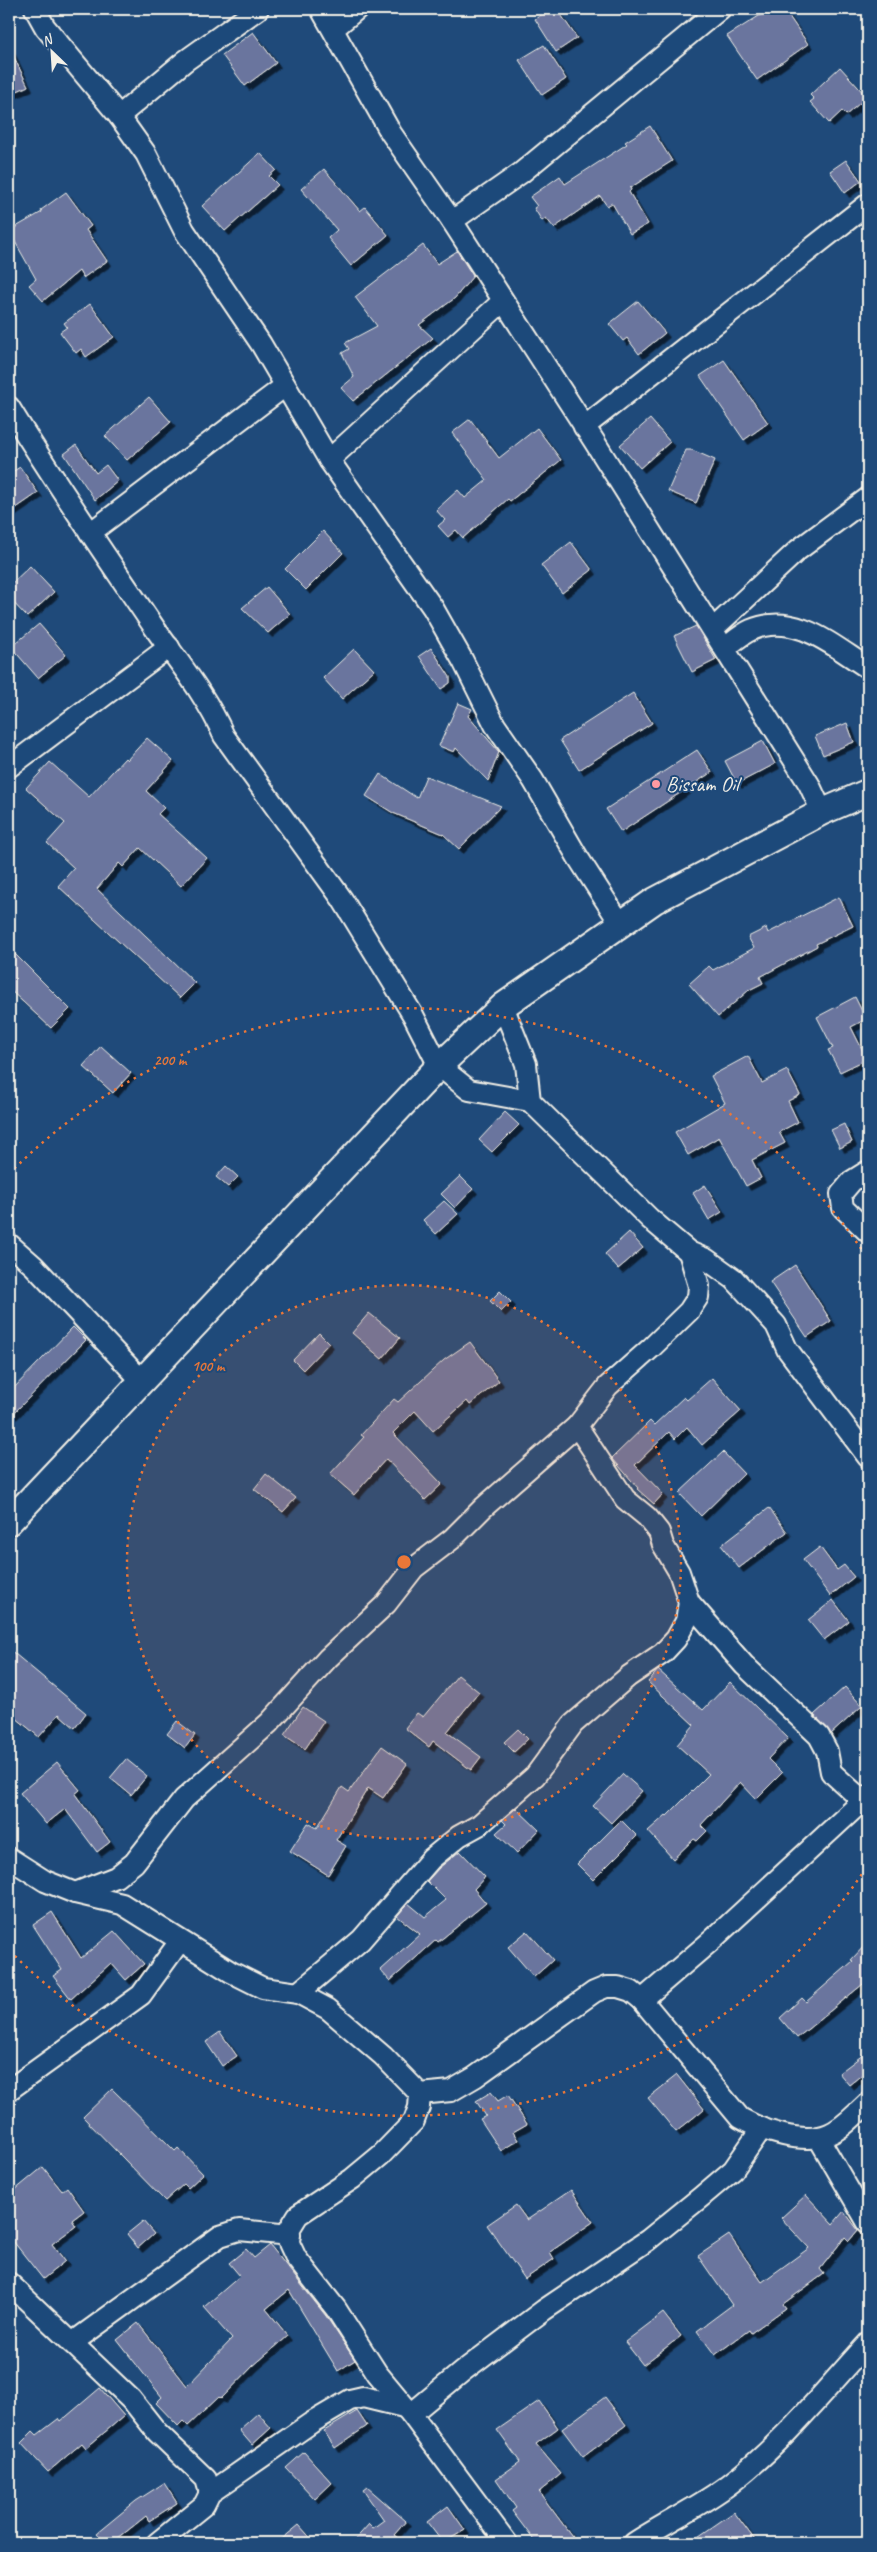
<svg xmlns="http://www.w3.org/2000/svg" width="877" height="2552" font-family="Caveat,sans-serif">
	<style>
		.building { fill: #6b759e; stroke: #f4f1e8; filter: url(#shadow) }
		.lines { fill: none; stroke-linecap: round; stroke-linejoin: round }
		.minor-casing { stroke: #f4f1e8; stroke-width: 24 }
		.major-casing { stroke: #f4f1e8; stroke-width: 29 }
		.minor { stroke: #1f4a7a; stroke-width: 20 }
		.major { stroke: #1f4a7a; stroke-width: 25 }
		.ring { fill: none; stroke: #ea7738; stroke-width: 2.5; stroke-dasharray: 2.5 5 }
		.poi-dot { fill: #ff9aa2; stroke: #1f4a7a; stroke-width: 2 }
		.labels { text-anchor: middle; stroke-width: 4; stroke-linejoin: round; paint-order: stroke }
		.poi-label { font-size: 21px; fill: #f4f1e8; stroke: #1f4a7a; text-anchor: start }
		.centre { fill: #ea7738; stroke: #1f4a7a; stroke-width: 2.5 }
		.ring-label { font-size: 15px; text-anchor: middle; font-weight: bold; fill: #ea7738; stroke: #1f4a7a; stroke-width: 4; stroke-linejoin: round; paint-order: stroke }
	</style>
	<defs>
		<filter id="shadow"><feDropShadow dx="4.5" dy="4.5" stdDeviation="0" flood-color="#0009"/></filter>
	</defs>
	<rect width="100%" height="100%" fill="#1f4a7a"/>
	<filter id="ink" filterUnits="userSpaceOnUse"><feTurbulence type="fractalNoise" baseFrequency=".02" numOctaves="2"/><feDisplacementMap in="SourceGraphic" scale="10" xChannelSelector="R" yChannelSelector="G"/><feConvolveMatrix kernelMatrix="1 2 1 2 8 2 1 2 1" color-interpolation-filters="sRGB"/></filter>
	<g filter="url(#ink)">
		<g class="building">
			<polygon points="550,9 557,9 577,38 556,52 535,19"/>
			<polygon points="770,9 784,9 808,44 757,80 727,36"/>
			<polygon points="253,32 276,63 245,86 222,55"/>
			<polygon points="544,45 566,79 542,95 519,60"/>
			<polygon points="9,47 28,86 9,95"/>
			<polygon points="840,67 867,97 846,115 842,111 829,123 810,102 814,99 810,95"/>
			<polygon points="650,126 672,161 630,188 631,190 629,192 648,224 630,234 612,203 607,206 600,196 554,228 546,218 542,221 534,208 537,206 530,197 560,176 565,184 627,144 625,142"/>
			<polygon points="260,153 276,170 269,176 278,185 225,231 202,206"/>
			<polygon points="846,160 861,181 845,193 830,171"/>
			<polygon points="324,169 360,211 365,207 388,235 351,266 328,238 337,230 301,189"/>
			<polygon points="66,192 91,226 86,230 107,261 83,278 79,271 43,301 29,285 36,279 9,231 42,212 41,210"/>
			<polygon points="423,245 437,264 457,251 473,276 455,298 419,325 433,338 353,401 341,388 354,377 342,353 349,349 345,343 377,326 355,297"/>
			<polygon points="638,301 665,333 639,354 627,338 623,341 609,324"/>
			<polygon points="90,304 114,337 86,357 81,349 76,353 60,332 67,327 64,323"/>
			<polygon points="724,360 768,423 744,440 700,376"/>
			<polygon points="149,397 171,422 127,460 105,436"/>
			<polygon points="470,419 499,458 537,428 561,460 510,501 508,499 463,538 456,530 448,537 438,526 445,520 436,510 458,490 465,498 487,480 452,433"/>
			<polygon points="650,419 670,442 640,468 620,445"/>
			<polygon points="76,445 96,473 106,465 118,481 95,500 64,454"/>
			<polygon points="686,450 692,450 715,460 696,503 668,491"/>
			<polygon points="20,467 38,493 9,513 9,474"/>
			<polygon points="323,531 343,553 306,590 285,569"/>
			<polygon points="571,542 592,570 562,593 541,565"/>
			<polygon points="30,566 54,592 27,617 9,598 9,586"/>
			<polygon points="267,587 290,614 268,633 242,608"/>
			<polygon points="39,624 66,655 38,678 11,647"/>
			<polygon points="696,626 716,660 692,672 674,636"/>
			<polygon points="431,648 450,677 450,683 441,689 419,656"/>
			<polygon points="354,649 374,670 342,699 323,678"/>
			<polygon points="633,693 652,723 579,770 560,740"/>
			<polygon points="458,703 472,709 468,716 499,752 488,781 456,748 454,752 439,746"/>
			<polygon points="847,723 854,742 823,755 815,736"/>
			<polygon points="147,738 173,761 146,791 164,808 158,814 207,858 181,886 140,848 123,867 119,863 97,889 195,983 180,998 58,886 74,868 47,843 65,823 26,788 50,762 89,797 125,758 127,760"/>
			<polygon points="763,741 775,764 737,784 725,761"/>
			<polygon points="697,750 712,772 621,832 606,809"/>
			<polygon points="380,774 417,798 426,776 501,806 459,849 443,834 393,813 366,796"/>
			<polygon points="839,897 853,926 816,944 817,946 760,977 763,983 749,990 718,1017 689,984 709,966 713,970 754,948 748,937 766,928 768,933"/>
			<polygon points="9,948 70,1009 51,1028 9,989"/>
			<polygon points="855,997 866,1019 851,1027 867,1059 840,1072 828,1050 833,1048 817,1017"/>
			<polygon points="101,1046 131,1073 113,1093 83,1066"/>
			<polygon points="748,1056 762,1083 787,1070 800,1095 788,1101 798,1122 779,1132 785,1143 752,1160 761,1178 746,1186 719,1137 688,1155 675,1132 725,1103 711,1076"/>
			<polygon points="505,1112 519,1125 492,1152 479,1140"/>
			<polygon points="844,1124 852,1142 840,1148 831,1130"/>
			<polygon points="226,1166 238,1177 228,1187 216,1177"/>
			<polygon points="460,1176 473,1189 455,1208 441,1194"/>
			<polygon points="705,1185 722,1212 709,1220 693,1193"/>
			<polygon points="444,1201 458,1214 436,1234 423,1220"/>
			<polygon points="629,1232 643,1248 618,1269 605,1254"/>
			<polygon points="795,1265 831,1321 807,1337 770,1282"/>
			<polygon points="500,1291 511,1302 501,1312 490,1301"/>
			<polygon points="369,1313 400,1338 382,1359 352,1333"/>
			<polygon points="73,1327 86,1340 9,1418 9,1393"/>
			<polygon points="319,1333 329,1343 303,1370 293,1360"/>
			<polygon points="470,1342 499,1381 470,1405 467,1401 433,1431 415,1411 393,1433 442,1484 425,1500 386,1459 354,1495 330,1474 364,1437 361,1435 394,1399 398,1402 444,1360"/>
			<polygon points="712,1378 741,1411 702,1445 687,1427 675,1439 669,1432 635,1465 663,1494 654,1504 637,1489 638,1488 612,1458 650,1421 654,1425 684,1397 687,1400"/>
			<polygon points="723,1452 744,1474 701,1516 679,1493"/>
			<polygon points="266,1474 296,1498 283,1512 254,1489"/>
			<polygon points="769,1508 787,1532 739,1568 721,1545"/>
			<polygon points="820,1547 837,1570 844,1565 854,1577 830,1596 803,1560"/>
			<polygon points="833,1600 849,1621 824,1640 808,1620"/>
			<polygon points="9,1649 86,1713 75,1728 59,1714 39,1737 9,1712"/>
			<polygon points="658,1670 703,1710 730,1682 788,1738 768,1759 782,1773 756,1799 740,1782 701,1825 707,1831 697,1841 694,1839 673,1859 648,1831 666,1815 667,1816 709,1774 677,1745 694,1725 648,1682"/>
			<polygon points="458,1675 479,1692 447,1732 481,1757 471,1770 433,1741 429,1747 405,1728 417,1713 423,1717"/>
			<polygon points="845,1687 862,1706 831,1734 814,1715"/>
			<polygon points="303,1707 324,1721 305,1749 284,1735"/>
			<polygon points="177,1721 195,1735 185,1748 167,1734"/>
			<polygon points="518,1729 528,1739 514,1752 504,1742"/>
			<polygon points="382,1746 407,1764 383,1798 368,1788 336,1840 346,1846 328,1875 290,1851 308,1823 317,1828 342,1787 349,1792"/>
			<polygon points="126,1759 147,1776 131,1795 110,1778"/>
			<polygon points="57,1762 80,1790 75,1794 110,1842 97,1852 65,1809 46,1824 20,1793"/>
			<polygon points="623,1774 642,1791 611,1823 593,1806"/>
			<polygon points="516,1808 539,1830 517,1853 496,1833 506,1824 502,1820"/>
			<polygon points="621,1820 637,1836 593,1880 577,1864"/>
			<polygon points="460,1851 485,1877 474,1889 486,1903 438,1942 436,1940 390,1981 380,1970 420,1934 397,1916 408,1903 425,1917 446,1900 427,1881 439,1868"/>
			<polygon points="52,1912 81,1958 114,1931 144,1964 126,1980 111,1963 71,1999 53,1976 62,1970 33,1925"/>
			<polygon points="527,1931 553,1960 534,1977 508,1947"/>
			<polygon points="868,1942 868,1980 797,2038 780,2018 802,1998 806,2002 853,1961 851,1960"/>
			<polygon points="220,2032 237,2056 222,2066 206,2042"/>
			<polygon points="868,2051 868,2070 849,2085 839,2073"/>
			<polygon points="677,2075 704,2109 676,2132 648,2098"/>
			<polygon points="112,2089 175,2151 178,2148 203,2174 188,2188 184,2184 165,2201 83,2117"/>
			<polygon points="491,2092 498,2101 508,2095 527,2124 513,2132 518,2140 501,2151 480,2119 486,2116 476,2101"/>
			<polygon points="43,2167 62,2191 67,2187 84,2211 72,2220 76,2226 52,2244 65,2261 43,2279 9,2236 9,2195"/>
			<polygon points="571,2190 593,2222 550,2252 554,2259 525,2279 487,2225 516,2205 527,2220"/>
			<polygon points="806,2195 833,2224 844,2211 858,2230 849,2241 845,2237 820,2269 824,2274 783,2304 786,2308 751,2333 749,2330 715,2355 697,2331 732,2305 698,2256 729,2235 762,2282 809,2248 781,2218"/>
			<polygon points="143,2221 154,2234 138,2248 127,2234"/>
			<polygon points="270,2245 326,2316 355,2360 338,2371 289,2290 266,2309 288,2336 253,2366 221,2399 219,2397 188,2426 183,2421 178,2426 156,2403 162,2397 117,2340 138,2323 187,2386 232,2339 204,2307 240,2276 229,2263 246,2249 254,2258"/>
			<polygon points="663,2313 681,2336 643,2365 625,2342"/>
			<polygon points="100,2388 124,2416 86,2448 82,2443 48,2472 21,2443 33,2431 37,2435 58,2419 60,2422"/>
			<polygon points="605,2397 626,2425 583,2457 562,2429"/>
			<polygon points="539,2401 558,2428 536,2444 561,2474 539,2492 577,2543 536,2543 512,2511 516,2508 496,2479 520,2462 497,2430"/>
			<polygon points="357,2411 367,2426 335,2448 324,2431"/>
			<polygon points="258,2413 271,2428 252,2445 239,2430"/>
			<polygon points="304,2452 332,2483 315,2499 286,2468"/>
			<polygon points="164,2483 177,2503 149,2521 146,2516 112,2543 106,2543 97,2533 136,2501"/>
			<polygon points="367,2487 406,2521 394,2535 404,2543 352,2543 369,2524 373,2528 384,2520 363,2490"/>
			<polygon points="448,2506 465,2530 443,2543 427,2522"/>
			<polygon points="734,2512 757,2543 689,2543"/>
			<polygon points="299,2525 315,2543 277,2543"/>
		</g>
		<g class="lines">
			<g class="minor-casing">
				<g id="minor">
					<polyline points="35,9 45,27 119,116 146,154 184,230 261,344 329,460 433,608 463,661 495,725 533,780 577,856 620,923"/>
					<polyline points="321,9 391,133 452,221 594,441 809,784 822,812"/>
					<polyline points="333,29 357,9"/>
					<polyline points="119,116 185,61 258,9"/>
					<polyline points="452,221 521,173 720,9"/>
					<path d="M9 407C55 483 106 556 156 630 180 664 207 697 224 736L342 899 413 1015 439 1066 469 1090 530 1101"/>
					<polyline points="584,427 868,204"/>
					<polyline points="329,460 503,301"/>
					<polyline points="90,533 285,386"/>
					<polyline points="713,629 798,550 868,498"/>
					<path d="M725 648C733 642 742 634 751 630 795 611 833 646 868 668"/>
					<polyline points="9,767 169,647"/>
					<polyline points="503,1006 526,1064 530,1101 650,1219 689,1252 706,1259 734,1279 776,1325 787,1349 868,1457"/>
					<polyline points="868,1171 852,1181 841,1194 843,1208 868,1232"/>
					<polyline points="9,1244 34,1266 142,1381"/>
					<polyline points="689,1602 744,1665 819,1736 827,1751 831,1772 863,1801"/>
					<polyline points="9,1858 45,1881 75,1893 122,1904 231,1972 263,1988 298,1993 328,2009 383,2056 420,2094 419,2107 414,2121 381,2155 352,2179 298,2215 290,2228 289,2243 296,2258 336,2309 377,2373 411,2414 507,2543"/>
					<polyline points="75,1893 116,1877 134,1863 184,1799 269,1723 328,1658 386,1604 414,1568 452,1539 484,1507 577,1426 608,1386 651,1348 689,1311 698,1297 699,1286 689,1252"/>
					<polyline points="298,1993 361,1940 431,1859 459,1836 479,1825 535,1776 573,1724 629,1676 663,1653 676,1639 686,1621 689,1602 679,1572 663,1545 659,1532 647,1517 625,1499 577,1426"/>
					<polyline points="642,2000 712,1940 868,1796"/>
					<polyline points="9,2090 141,1995 180,1941"/>
					<path d="M420 2094 451 2091 475 2077 594 1992 606 1987H618L631 1991 642 2000 740 2118C763 2131 803 2145 829 2134 844 2128 856 2113 868 2103"/>
					<polyline points="818,2137 868,2223"/>
					<polyline points="9,2283 131,2399 157,2432 206,2479 210,2493"/>
					<polyline points="72,2343 220,2236 239,2230 290,2235"/>
					<polyline points="411,2414 463,2371 544,2310 648,2240 701,2197 733,2170 762,2128"/>
					<polyline points="157,2543 204,2505 210,2493 311,2423 350,2400 363,2397 404,2407"/>
					<path d="M634 2543C666 2522 701 2506 731 2483 783 2443 824 2391 868 2343"/>
				</g>
			</g>
			<g class="major-casing">
				<polyline id="major" points="9,1522 439,1066 503,1006 654,901 822,812 868,792"/>
			</g>
			<use href="#minor" class="minor"/>
			<use href="#major" class="major"/>
		</g>
	</g>
	<circle cx="404" cy="1562" r="277" fill="#ea7738" fill-opacity=".12"/>
	<g class="ring">
		<circle cx="404" cy="1562" r="277"/>
		<path d="M866 1868A554 554 0 0 1 9 1950M9 1174A554 554 0 0 1 866 1256"/>
	</g>
	<circle class="poi-dot" cx="656" cy="784" r="5"/>
	<g class="labels">
		<g class="poi-label">
			<text x="666" y="791">Bissam Oil</text>
		</g>
	</g>
	<circle cx="404" cy="1562" r="8" class="centre"/>
	<g class="ring-label">
		<text x="170" y="1065">200 m</text>
		<text x="208" y="1371">100 m</text>
	</g>
	<rect width="877" height="2552" fill="none" stroke="#1f4a7a" stroke-width="30"/>
	<rect x="15" y="15" width="847" height="2522" fill="none" stroke="#f4f1e8" stroke-width="2" filter="url(#ink)"/>
	<g transform="translate(52 52) rotate(335)" stroke="#1f4a7a" stroke-width="4" paint-order="stroke">
	<path d="M0-4L9 19L0 12L-9 19Z" fill="#f4f1e8"/>
	<text y="-8" font-size="14" font-weight="bold" text-anchor="middle" fill="#f4f1e8">N</text>
	</g>
</svg>
